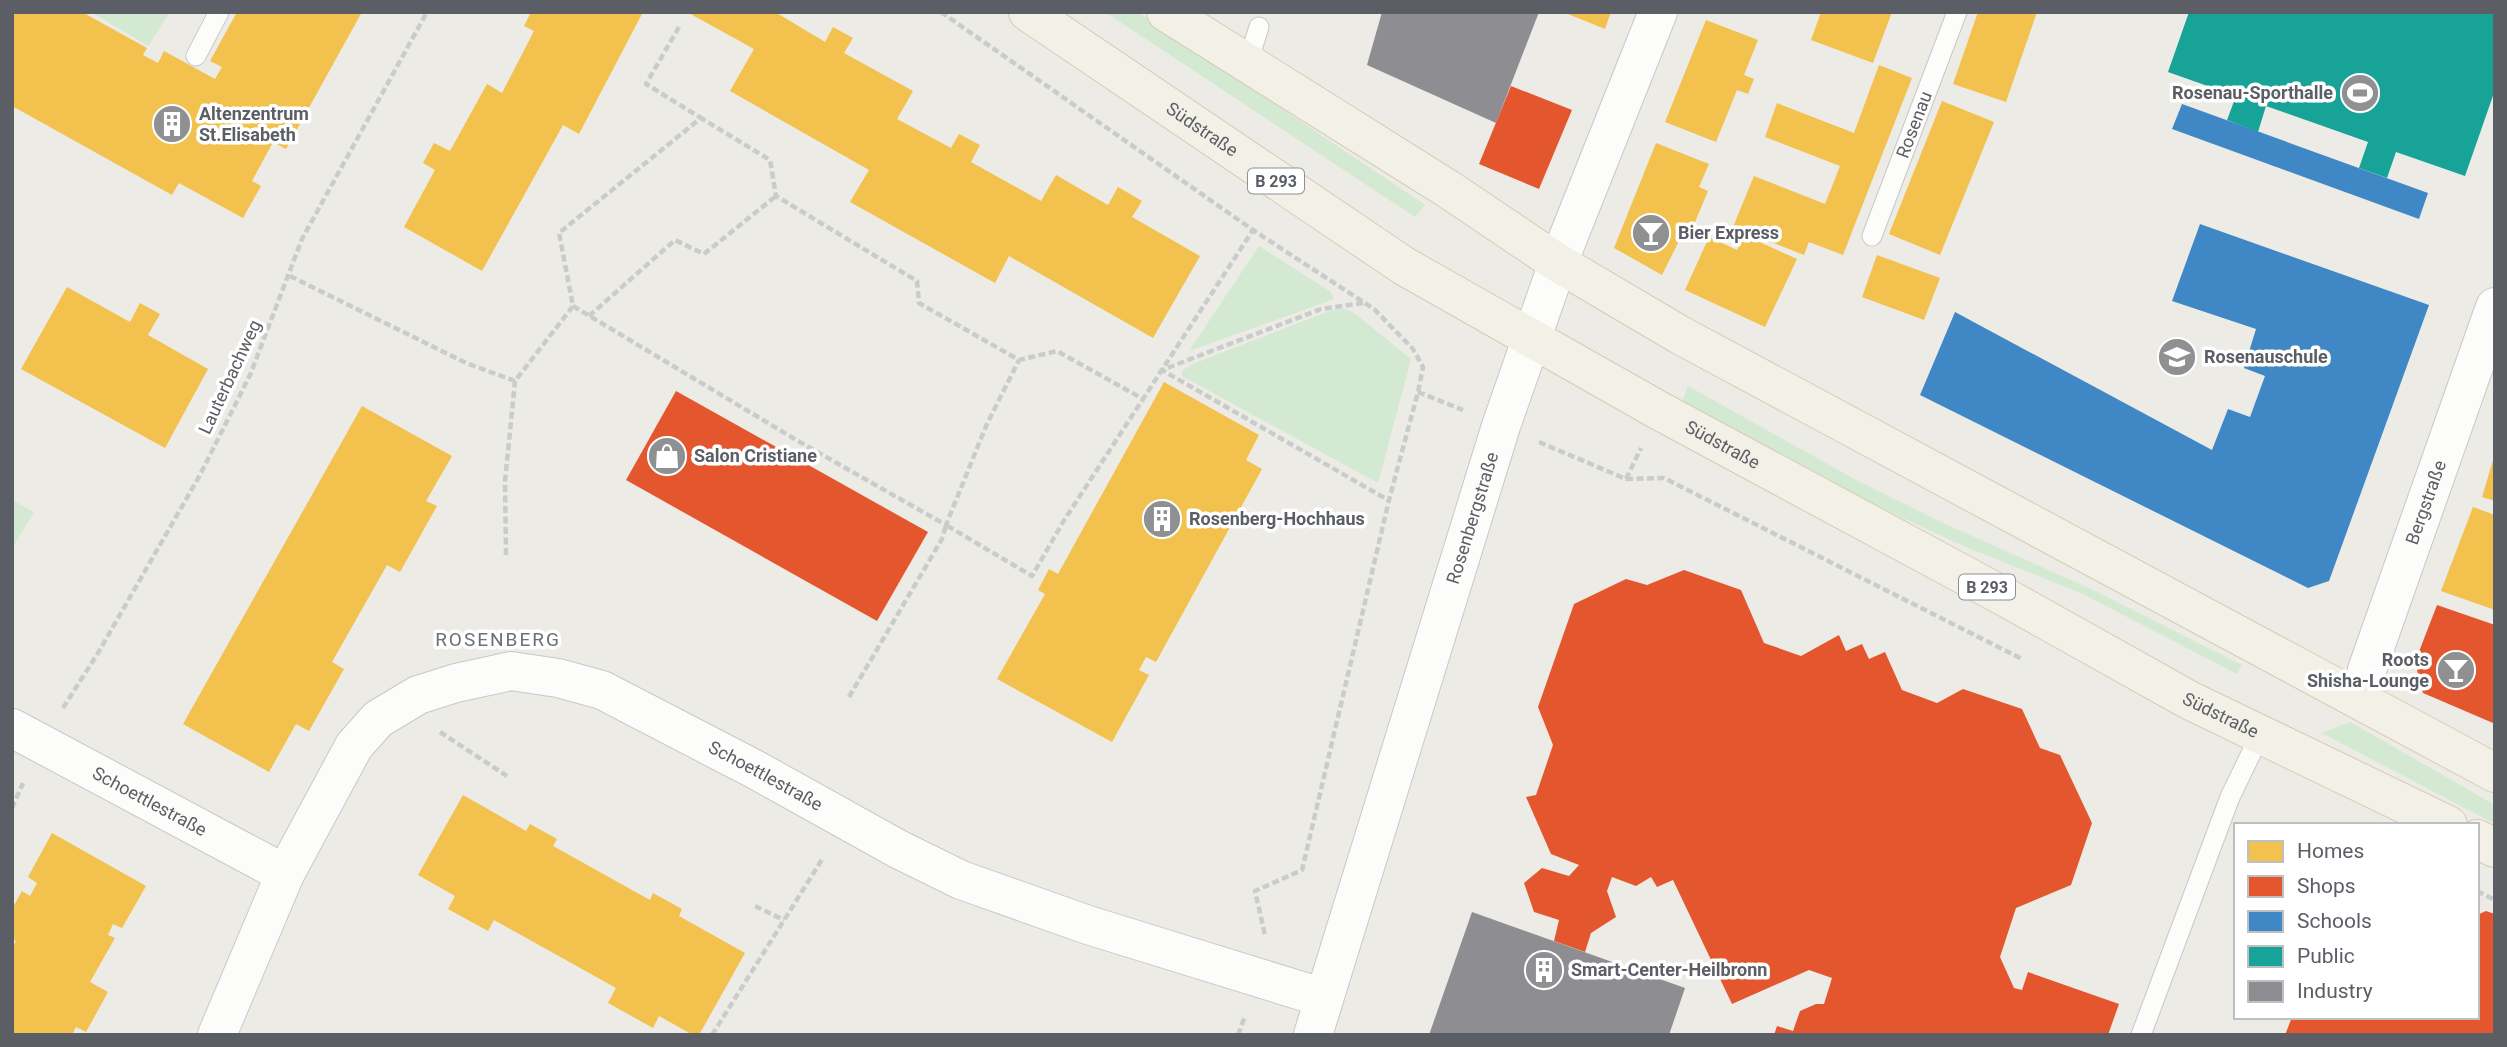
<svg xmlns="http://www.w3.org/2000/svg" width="2507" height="1047" font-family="Roboto,sans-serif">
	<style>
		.green { fill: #d3e9d1 }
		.homes { fill: #f2c14e }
		.shops { fill: #e4572e }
		.schools { fill: #3f88c5 }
		.public { fill: #17a398 }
		.industry { fill: #8d8d92 }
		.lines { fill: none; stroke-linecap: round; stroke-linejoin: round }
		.service-casing { stroke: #c8c8c7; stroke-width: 21 }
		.minor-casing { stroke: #c8c8c7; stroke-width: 40 }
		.tertiary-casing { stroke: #c8c8c7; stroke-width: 40 }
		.primary-casing { stroke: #d5cdb2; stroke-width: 40 }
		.path { stroke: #c8ccca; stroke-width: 4.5; stroke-dasharray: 7 3.5; stroke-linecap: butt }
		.service { stroke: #fcfcfb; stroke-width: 19 }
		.minor { stroke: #fcfcfb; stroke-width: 38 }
		.tertiary { stroke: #fcfcfb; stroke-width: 38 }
		.primary { stroke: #f3f1e7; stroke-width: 38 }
		.labels { text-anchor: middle; stroke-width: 7; stroke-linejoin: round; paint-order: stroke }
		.shield { fill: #fff; stroke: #8c8f93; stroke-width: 2 }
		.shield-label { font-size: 16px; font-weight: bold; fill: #5b5f65 }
		.poi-label { font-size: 18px; font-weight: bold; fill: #5b5f65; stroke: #fff; text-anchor: start }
		.street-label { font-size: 18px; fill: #5b5f65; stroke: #fff }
		.neighbourhood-label { font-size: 19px; letter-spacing: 2px; fill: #6c7177; stroke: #fff }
	</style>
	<rect width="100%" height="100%" fill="#ecebe6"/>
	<g class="green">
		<polygon points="91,12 170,12 148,46"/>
		<polygon points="1105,12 1138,12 1425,205 1415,217"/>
		<polygon points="1259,246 1331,292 1334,299 1189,351"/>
		<polygon points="1344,309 1354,313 1411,359 1378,483 1182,376 1182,371 1193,364 1332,310"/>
		<polygon points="1688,386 1858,481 1945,524 2091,589 2242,665 2237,674 2083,594 1966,547 1872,504 1682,402"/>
		<polygon points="12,500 34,512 12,548"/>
		<polygon points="2350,722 2495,805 2495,824 2322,733"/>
	</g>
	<g class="homes">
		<polygon points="12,12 82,12 147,48 143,55 158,63 164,51 215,79 222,67 210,61 237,12 362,12 286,149 273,142 252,181 261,186 243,218 179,183 172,195 12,106"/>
		<polygon points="531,12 643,12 579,134 563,125 482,271 404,227 435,170 423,163 434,143 450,151 487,84 502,93 534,31 524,26"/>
		<polygon points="687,12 775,12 825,42 833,27 853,38 844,53 913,91 897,119 951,148 959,134 980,145 971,162 1041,201 1056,175 1108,205 1118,187 1142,201 1132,217 1200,256 1153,338 1009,256 995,283 850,202 869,170 730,91 754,49"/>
		<polygon points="1563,12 1611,12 1605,29"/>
		<polygon points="1821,12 1892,12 1873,63 1811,40"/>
		<polygon points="1978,12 2037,12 2006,102 1953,84"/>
		<polygon points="1706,20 1758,40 1744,75 1754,79 1748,94 1737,90 1716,142 1665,122"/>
		<polygon points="1879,65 1912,78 1843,255 1809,242 1804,255 1733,227 1754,176 1825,204 1840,166 1765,137 1777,103 1854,133"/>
		<polygon points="1942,101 1994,122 1940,255 1889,234"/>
		<polygon points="1656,143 1709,164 1699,187 1708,191 1690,234 1684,231 1662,275 1614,248"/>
		<polygon points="1744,235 1797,259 1765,327 1685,290 1709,237 1737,250"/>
		<polygon points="1877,255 1940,278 1924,320 1862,297"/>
		<polygon points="67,287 130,322 140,303 160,314 148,335 208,369 165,448 21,369"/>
		<polygon points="1164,382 1259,435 1246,460 1262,469 1156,662 1146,657 1139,670 1149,675 1112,742 997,679 1045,594 1038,590 1049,569 1058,574"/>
		<polygon points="362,406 452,456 426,501 437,506 400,572 387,565 332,662 344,669 309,731 296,724 269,772 183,724"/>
		<polygon points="2494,457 2495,458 2495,501 2482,497"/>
		<polygon points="2473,507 2495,515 2495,610 2441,591"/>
		<polygon points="463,795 526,831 530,824 557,839 553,846 650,900 653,893 682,909 679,916 745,953 699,1035 693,1035 659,1016 653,1028 608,1003 616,988 494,920 488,931 448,909 455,896 418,875"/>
		<polygon points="52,833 146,886 122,928 113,924 108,935 115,938 90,982 108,992 86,1032 76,1027 72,1035 12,1035 12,948 16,941 12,939 12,909 22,891 30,896 37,883 28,877"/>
	</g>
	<g class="shops">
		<polygon points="1511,86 1572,110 1539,189 1479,164"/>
		<polygon points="676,391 928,532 877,621 626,480"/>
		<polygon points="1684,570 1741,590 1764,643 1801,656 1839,635 1846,651 1862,644 1869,659 1885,652 1902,690 1937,703 1963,689 2022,709 2040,748 2060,755 2092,823 2071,885 2016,908 2000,957 2014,988 2022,990 2028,972 2119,1004 2108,1035 1774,1035 1777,1026 1793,1031 1800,1011 1816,1004 1824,1004 1832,978 1809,970 1732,1004 1673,880 1657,887 1651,877 1636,886 1612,877 1607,891 1616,917 1591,933 1585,952 1554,941 1559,920 1534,912 1524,883 1542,868 1569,876 1579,865 1551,854 1526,797 1536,795 1553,745 1538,707 1574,604 1626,579 1647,585"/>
		<polygon points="2437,605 2495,625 2493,723 2423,693 2415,662"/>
		<polygon points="2486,911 2495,914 2495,1035 2285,1035 2292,1017 2477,1017 2477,915"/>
	</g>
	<g class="schools">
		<polygon points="2182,104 2428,193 2419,219 2172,129"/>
		<polygon points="2200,224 2429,305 2329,581 2308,588 1920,395 1955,312 2212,450 2228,409 2250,417 2265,376 2244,368 2256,329 2172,301"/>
	</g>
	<polygon class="public" points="2189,12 2495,12 2495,90 2465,176 2396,152 2387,178 2359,168 2368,142 2266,106 2258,132 2227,120 2236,96 2168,72"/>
	<g class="industry">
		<polygon points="1382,12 1539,12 1496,123 1367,65"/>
		<polygon points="1472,912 1685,988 1669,1035 1429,1035"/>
	</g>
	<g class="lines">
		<g class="service-casing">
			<g id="service">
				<polyline points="196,56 219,12"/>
				<polyline points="1247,65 1259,27"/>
				<path id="s1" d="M1872 236 1957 12"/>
				<polyline points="2141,1035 2230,797 2261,733"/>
			</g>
		</g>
		<g class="minor-casing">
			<g id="minor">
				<polyline points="1558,263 1658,12"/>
				<path id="s2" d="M2362 700 2367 670 2495 307"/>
				<path id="s3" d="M12 728 285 874"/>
				<path id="s4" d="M217 1035 285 874 354 746 378 719 418 695 456 683 511 671 558 678 602 690 756 770 898 849 961 880 1088 925 1324 998"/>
			</g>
		</g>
		<g class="tertiary-casing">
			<g id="tertiary">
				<path id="s5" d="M1313 1035 1501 426 1558 263"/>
			</g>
		</g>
		<g class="primary-casing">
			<g id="primary">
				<path id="s6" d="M1028 12 1404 266 1658 410 2005 597 2189 700 2448 825"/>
				<polyline points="1166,12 1448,189 1558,263 1680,335 2495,773"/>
				<polyline points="2477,839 2495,848"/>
			</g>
		</g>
		<g class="path">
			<polyline points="941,12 1253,230 1374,309 1413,349 1423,367 1418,392 1389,500 1302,870 1255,891 1265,935"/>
			<polyline points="679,27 646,84 701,118"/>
			<polyline points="290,276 466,363 515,381 573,306 559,233 701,118 770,160 776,196 917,281 919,303 1019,360 1057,351 1143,399 1253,230"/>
			<polyline points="1363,303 1321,309 1162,370 1388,500"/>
			<polyline points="573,306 798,441 946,525 986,426 1019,360"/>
			<polyline points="589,316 675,240 704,254 776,196"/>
			<polyline points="1418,392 1463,410"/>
			<polyline points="1539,442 1626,479 1664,478 2022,659"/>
			<polyline points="1626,479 1641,448"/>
			<polyline points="506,555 505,481 515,381"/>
			<polyline points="849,697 942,539 946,525 1032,576 1063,522 1143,399"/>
			<polyline points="63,708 98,653 200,475 250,375 302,239 427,12"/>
			<polyline points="440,732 507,776"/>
			<polyline points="12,808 23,783"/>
			<polyline points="2477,891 2495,900"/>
			<polyline points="755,906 784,920"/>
			<polyline points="712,1035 823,858"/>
			<polyline points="1238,1035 1245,1016"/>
		</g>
		<use href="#service" class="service"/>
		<use href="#minor" class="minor"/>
		<use href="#tertiary" class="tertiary"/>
		<use href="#primary" class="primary"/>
	</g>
	<defs>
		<g id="stadium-disc" transform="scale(2.0125)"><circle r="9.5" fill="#8e9092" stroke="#fff"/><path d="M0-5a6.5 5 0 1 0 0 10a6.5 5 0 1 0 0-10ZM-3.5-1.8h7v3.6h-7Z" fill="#fff"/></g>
		<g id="building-disc" transform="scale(2.0125)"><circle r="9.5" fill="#8e9092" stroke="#fff"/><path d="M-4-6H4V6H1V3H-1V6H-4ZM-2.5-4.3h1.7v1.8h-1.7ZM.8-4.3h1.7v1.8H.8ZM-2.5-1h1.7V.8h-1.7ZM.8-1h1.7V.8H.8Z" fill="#fff"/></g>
		<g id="bar-disc" transform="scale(2.0125)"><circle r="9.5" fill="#8e9092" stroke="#fff"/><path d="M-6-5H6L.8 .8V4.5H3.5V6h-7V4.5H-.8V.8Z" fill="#fff"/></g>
		<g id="school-disc" transform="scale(2.0125)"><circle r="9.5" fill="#8e9092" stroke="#fff"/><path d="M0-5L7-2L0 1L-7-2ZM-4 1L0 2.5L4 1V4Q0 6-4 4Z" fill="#fff"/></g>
		<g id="shop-disc" transform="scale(2.0125)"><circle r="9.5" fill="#8e9092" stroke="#fff"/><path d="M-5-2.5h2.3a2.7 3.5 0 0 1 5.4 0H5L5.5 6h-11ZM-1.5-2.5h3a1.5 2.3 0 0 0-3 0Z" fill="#fff"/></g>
	</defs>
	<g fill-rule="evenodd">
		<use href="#stadium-disc" x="2360" y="93"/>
		<use href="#building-disc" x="172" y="124"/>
		<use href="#bar-disc" x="1651" y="233"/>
		<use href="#school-disc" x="2177" y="357"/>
		<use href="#shop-disc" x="667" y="456"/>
		<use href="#building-disc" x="1162" y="519"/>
		<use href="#bar-disc" x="2456" y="670"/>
		<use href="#building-disc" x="1544" y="970"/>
	</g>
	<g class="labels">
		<g class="shield">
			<rect x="1248" y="168.5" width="56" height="25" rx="5"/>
			<rect x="1959" y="574.5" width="56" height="25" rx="5"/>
		</g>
		<g class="shield-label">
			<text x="1276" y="187">B 293</text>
			<text x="1987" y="593">B 293</text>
		</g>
		<g class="poi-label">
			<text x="2333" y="99" text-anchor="end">Rosenau-Sporthalle</text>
			<text x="199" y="120">Altenzentrum<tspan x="199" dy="21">St.Elisabeth</tspan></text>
			<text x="1678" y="239">Bier Express</text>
			<text x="2204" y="363">Rosenauschule</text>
			<text x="694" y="462">Salon Cristiane</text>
			<text x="1189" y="525">Rosenberg-Hochhaus</text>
			<text x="2429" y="666" text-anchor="end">Roots<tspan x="2429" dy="21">Shisha-Lounge</tspan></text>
			<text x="1571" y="976">Smart-Center-Heilbronn</text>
		</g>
		<g class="street-label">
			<text dy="6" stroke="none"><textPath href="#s1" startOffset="119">Rosenau</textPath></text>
			<text dy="6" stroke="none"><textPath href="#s6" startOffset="210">Südstraße</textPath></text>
			<text transform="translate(230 377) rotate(-65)" y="6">Lauterbachweg</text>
			<text dy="6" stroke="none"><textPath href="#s6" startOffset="819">Südstraße</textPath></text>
			<text dy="6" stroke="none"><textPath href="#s2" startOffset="208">Bergstraße</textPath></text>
			<text dy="6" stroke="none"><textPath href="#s5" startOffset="541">Rosenbergstraße</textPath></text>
			<text dy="6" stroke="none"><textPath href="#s6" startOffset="1386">Südstraße</textPath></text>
			<text dy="6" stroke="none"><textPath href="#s4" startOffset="777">Schoettlestraße</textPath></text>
			<text dy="6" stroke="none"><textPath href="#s3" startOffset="156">Schoettlestraße</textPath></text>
		</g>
		<g class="neighbourhood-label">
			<text x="498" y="646">ROSENBERG</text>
		</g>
	</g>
	<rect width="2507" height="1047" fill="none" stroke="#5b5f65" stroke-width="28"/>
	<rect x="2234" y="823" width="245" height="196" fill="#ffffff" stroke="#bdbfc1" stroke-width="2"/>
	<rect x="2248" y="841" width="35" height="21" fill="#f2c14e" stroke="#bdbfc1" stroke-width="2"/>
	<text x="2297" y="858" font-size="21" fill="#5b5f65">Homes</text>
	<rect x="2248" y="876" width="35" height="21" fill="#e4572e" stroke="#bdbfc1" stroke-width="2"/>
	<text x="2297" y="893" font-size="21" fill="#5b5f65">Shops</text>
	<rect x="2248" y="911" width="35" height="21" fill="#3f88c5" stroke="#bdbfc1" stroke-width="2"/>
	<text x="2297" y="928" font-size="21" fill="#5b5f65">Schools</text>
	<rect x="2248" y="946" width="35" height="21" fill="#17a398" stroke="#bdbfc1" stroke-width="2"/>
	<text x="2297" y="963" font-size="21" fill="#5b5f65">Public</text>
	<rect x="2248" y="981" width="35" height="21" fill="#8d8d92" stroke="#bdbfc1" stroke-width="2"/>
	<text x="2297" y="998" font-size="21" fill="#5b5f65">Industry</text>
</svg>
